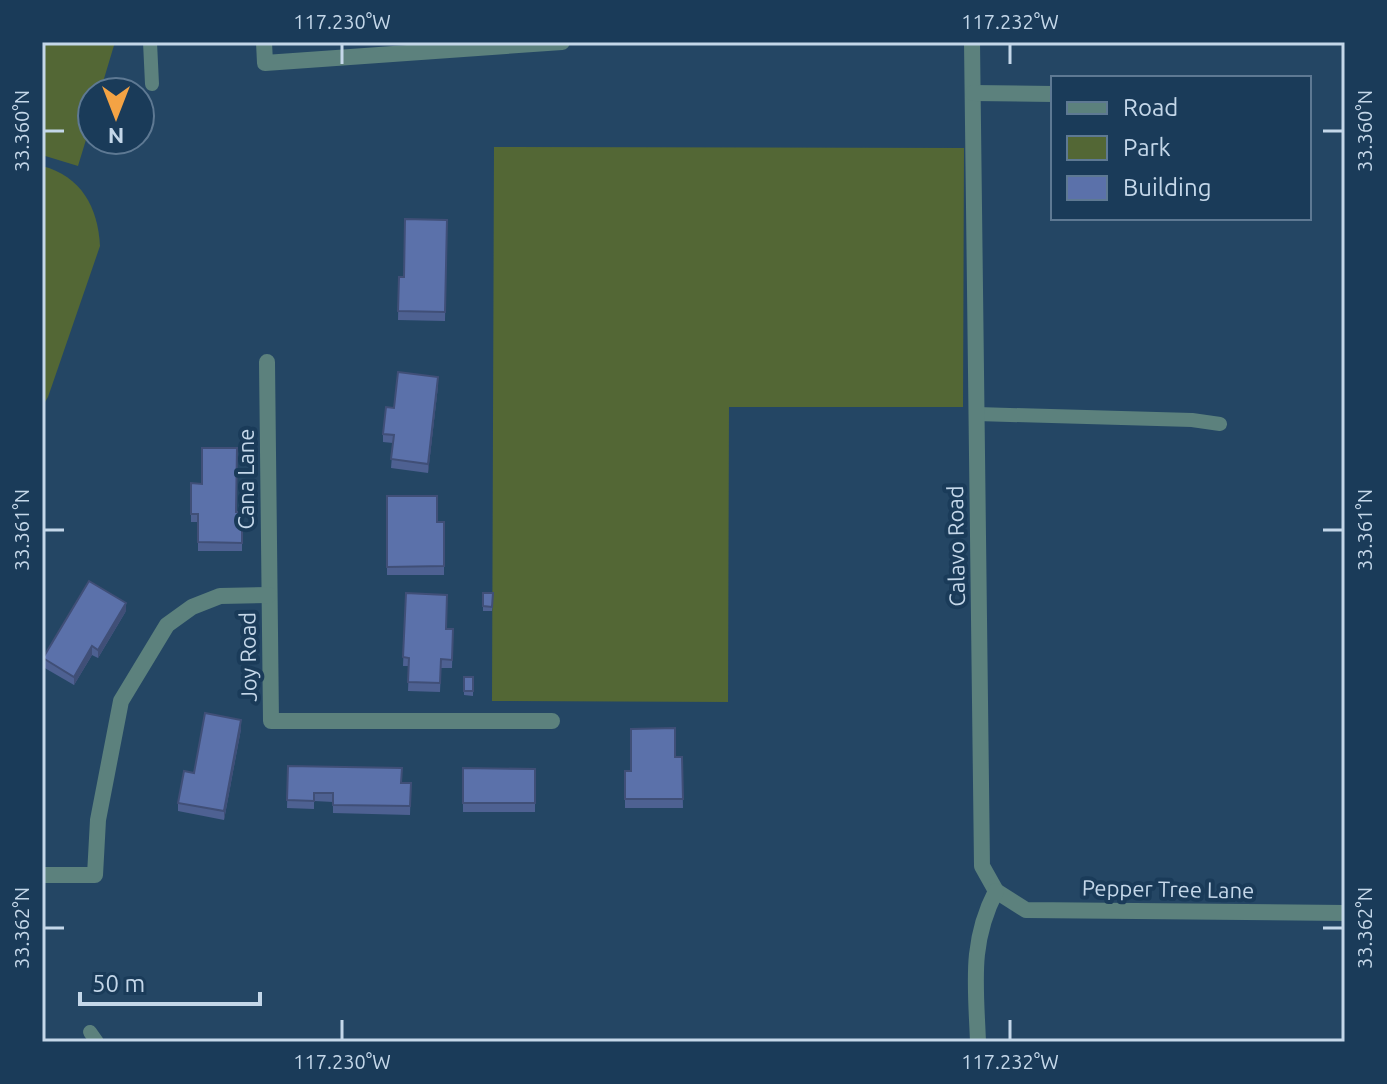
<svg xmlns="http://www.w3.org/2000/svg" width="1387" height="1084" font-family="Ubuntu,sans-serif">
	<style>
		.green { fill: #536735 }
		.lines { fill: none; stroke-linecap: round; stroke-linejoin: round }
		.service { stroke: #5c817d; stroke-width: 14 }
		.minor { stroke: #5c817d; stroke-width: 16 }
		.wall { fill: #4e6192 }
		.shaded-wall { fill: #404f77 }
		.building { fill: #5b71aa; stroke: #404f77; stroke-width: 2 }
		.ticks { fill: none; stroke: #c4d7e9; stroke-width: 3 }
		.labels { text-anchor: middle; stroke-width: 8; stroke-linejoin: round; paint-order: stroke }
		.street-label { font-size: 22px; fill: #c4d7e9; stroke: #1a3b59 }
		.neatline { fill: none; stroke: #c4d7e9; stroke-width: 3 }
		.ticks-label { font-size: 20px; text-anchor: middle; fill: #c4d7e9 }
	</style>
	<rect width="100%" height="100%" fill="#244664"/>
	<g class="green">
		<polygon points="42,42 115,42 100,92 92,92 92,120 78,166 42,155"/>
		<polygon points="494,147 964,148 963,407 729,407 728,702 492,701"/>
		<path d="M42 166C81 176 98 207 100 246L48 397 42 407Z"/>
	</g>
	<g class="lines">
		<g class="service">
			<polyline points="150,42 152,84"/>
			<polyline points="977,414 1192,420 1220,424"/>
			<polyline points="90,1032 97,1042"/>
		</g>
		<g class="minor">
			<polyline points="264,42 265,63 562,42"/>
			<polyline points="972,42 982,866 996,891"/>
			<polyline points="973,93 1053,94"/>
			<polyline points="267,362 271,721 552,721"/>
			<polyline points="42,875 95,875 98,820 121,701 167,625 192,607 220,596 269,595"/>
			<polyline points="996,891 1026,910 1345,913"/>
			<path d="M978 1042C976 986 969 943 996 891"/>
		</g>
	</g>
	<g class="wall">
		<polygon points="447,220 445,321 398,320 399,277 404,277"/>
		<polygon points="438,386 428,473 391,468 393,443 383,442 383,434"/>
		<polygon points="191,483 236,512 242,512 242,551 198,551 198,522 191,522"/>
		<polygon points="387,496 437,522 444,522 444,575 387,575"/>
		<polygon points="406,593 446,629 453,629 452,668 441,668 440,692 408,691 409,666 403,666"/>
		<polygon points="483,593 493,593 492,611 483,611"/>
		<polygon points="126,611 98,658 92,655 74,685 43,667 43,658"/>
		<polygon points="464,677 473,677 473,696 464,695"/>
		<polygon points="241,729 224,820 178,811 178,803 194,773"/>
		<polygon points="675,757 682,757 683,808 625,808 625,771 631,771"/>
		<polygon points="288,766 402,783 411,783 410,815 333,813 333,802 314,801 314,809 287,808"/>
		<polygon points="463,768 535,769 535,812 463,812"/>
	</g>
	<g class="shaded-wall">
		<polygon points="438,377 438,386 428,473 428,464"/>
		<polygon points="126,603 126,611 98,658 98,650"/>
		<polygon points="92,646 92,655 74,685 74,677"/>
		<polygon points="241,720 241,729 224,820 224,811"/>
	</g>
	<g class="building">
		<polygon points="405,219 447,220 445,312 398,311 399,277 404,277"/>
		<polygon points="398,372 438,377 428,464 391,459 394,435 383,434 386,407 394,408"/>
		<polygon points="202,448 237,448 236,512 242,512 242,543 198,542 198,514 191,514 191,483 202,484"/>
		<polygon points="387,496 437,496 437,522 444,522 444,566 387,567"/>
		<polygon points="89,581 126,603 98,650 92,646 74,677 43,658"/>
		<polygon points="406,593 447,595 446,629 453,629 452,660 441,659 440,683 408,682 409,658 403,657"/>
		<polygon points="483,593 493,593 492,607 483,606"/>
		<rect x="464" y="677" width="9" height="14"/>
		<polygon points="205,713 241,720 224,811 178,803 184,771 194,773"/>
		<polygon points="675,728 675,757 682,757 683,799 625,799 625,771 631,771 631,729"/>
		<polygon points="288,766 402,768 401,783 411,783 410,806 333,805 333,793 314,793 314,801 287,800"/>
		<polygon points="463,768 535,769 535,803 463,803"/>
	</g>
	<path class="ticks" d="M342 44V64M1010 44V64M44 131H64M1323 131H1343M44 530H64M1323 530H1343M44 928H64M1323 928H1343M342 1020V1040M1010 1020V1040"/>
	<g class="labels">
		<g class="street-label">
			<text transform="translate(246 479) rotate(-90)" y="8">Cana Lane</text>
			<text transform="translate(956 546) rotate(-91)" y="8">Calavo Road</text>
			<text transform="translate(248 657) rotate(-91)" y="8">Joy Road</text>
			<text transform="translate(1168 889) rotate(1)" y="8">Pepper Tree Lane</text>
		</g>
	</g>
	<rect width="1387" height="1084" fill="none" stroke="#1a3b59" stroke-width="88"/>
	<rect x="1051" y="76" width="260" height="144" fill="#1a3b59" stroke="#5e7993" stroke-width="2"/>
	<rect x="1067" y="102" width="40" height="12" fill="#5c817d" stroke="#5e7993" stroke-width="2"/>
	<text x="1123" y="116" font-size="24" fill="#c4d7e9">Road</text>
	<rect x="1067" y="136" width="40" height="24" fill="#536735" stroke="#5e7993" stroke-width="2"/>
	<text x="1123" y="156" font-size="24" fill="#c4d7e9">Park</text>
	<rect x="1067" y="176" width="40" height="24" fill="#5b71aa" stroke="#5e7993" stroke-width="2"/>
	<text x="1123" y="196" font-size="24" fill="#c4d7e9">Building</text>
	<g transform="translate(116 116) rotate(180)"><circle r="38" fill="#1a3b59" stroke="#5e7993" stroke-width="2"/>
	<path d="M0-6L14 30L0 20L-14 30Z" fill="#f4a344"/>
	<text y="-12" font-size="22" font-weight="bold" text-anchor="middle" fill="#c4d7e9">N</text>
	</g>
	<path d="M80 992v12h180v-12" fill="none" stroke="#c4d7e9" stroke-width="4"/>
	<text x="92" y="992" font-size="24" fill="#c4d7e9" stroke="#1a3b59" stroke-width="6" paint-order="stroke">50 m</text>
	<rect x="44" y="44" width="1299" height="996" class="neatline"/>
	<g class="ticks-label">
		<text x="342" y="29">117.230°W</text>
		<text x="1010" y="29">117.232°W</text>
		<text transform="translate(1365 131) rotate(-90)" y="7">33.360°N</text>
		<text transform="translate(22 131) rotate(-90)" y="7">33.360°N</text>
		<text transform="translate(1365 530) rotate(-90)" y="7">33.361°N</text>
		<text transform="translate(22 530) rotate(-90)" y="7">33.361°N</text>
		<text transform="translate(1365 928) rotate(-90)" y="7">33.362°N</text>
		<text transform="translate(22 928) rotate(-90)" y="7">33.362°N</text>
		<text x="342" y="1069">117.230°W</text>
		<text x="1010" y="1069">117.232°W</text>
	</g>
</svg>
